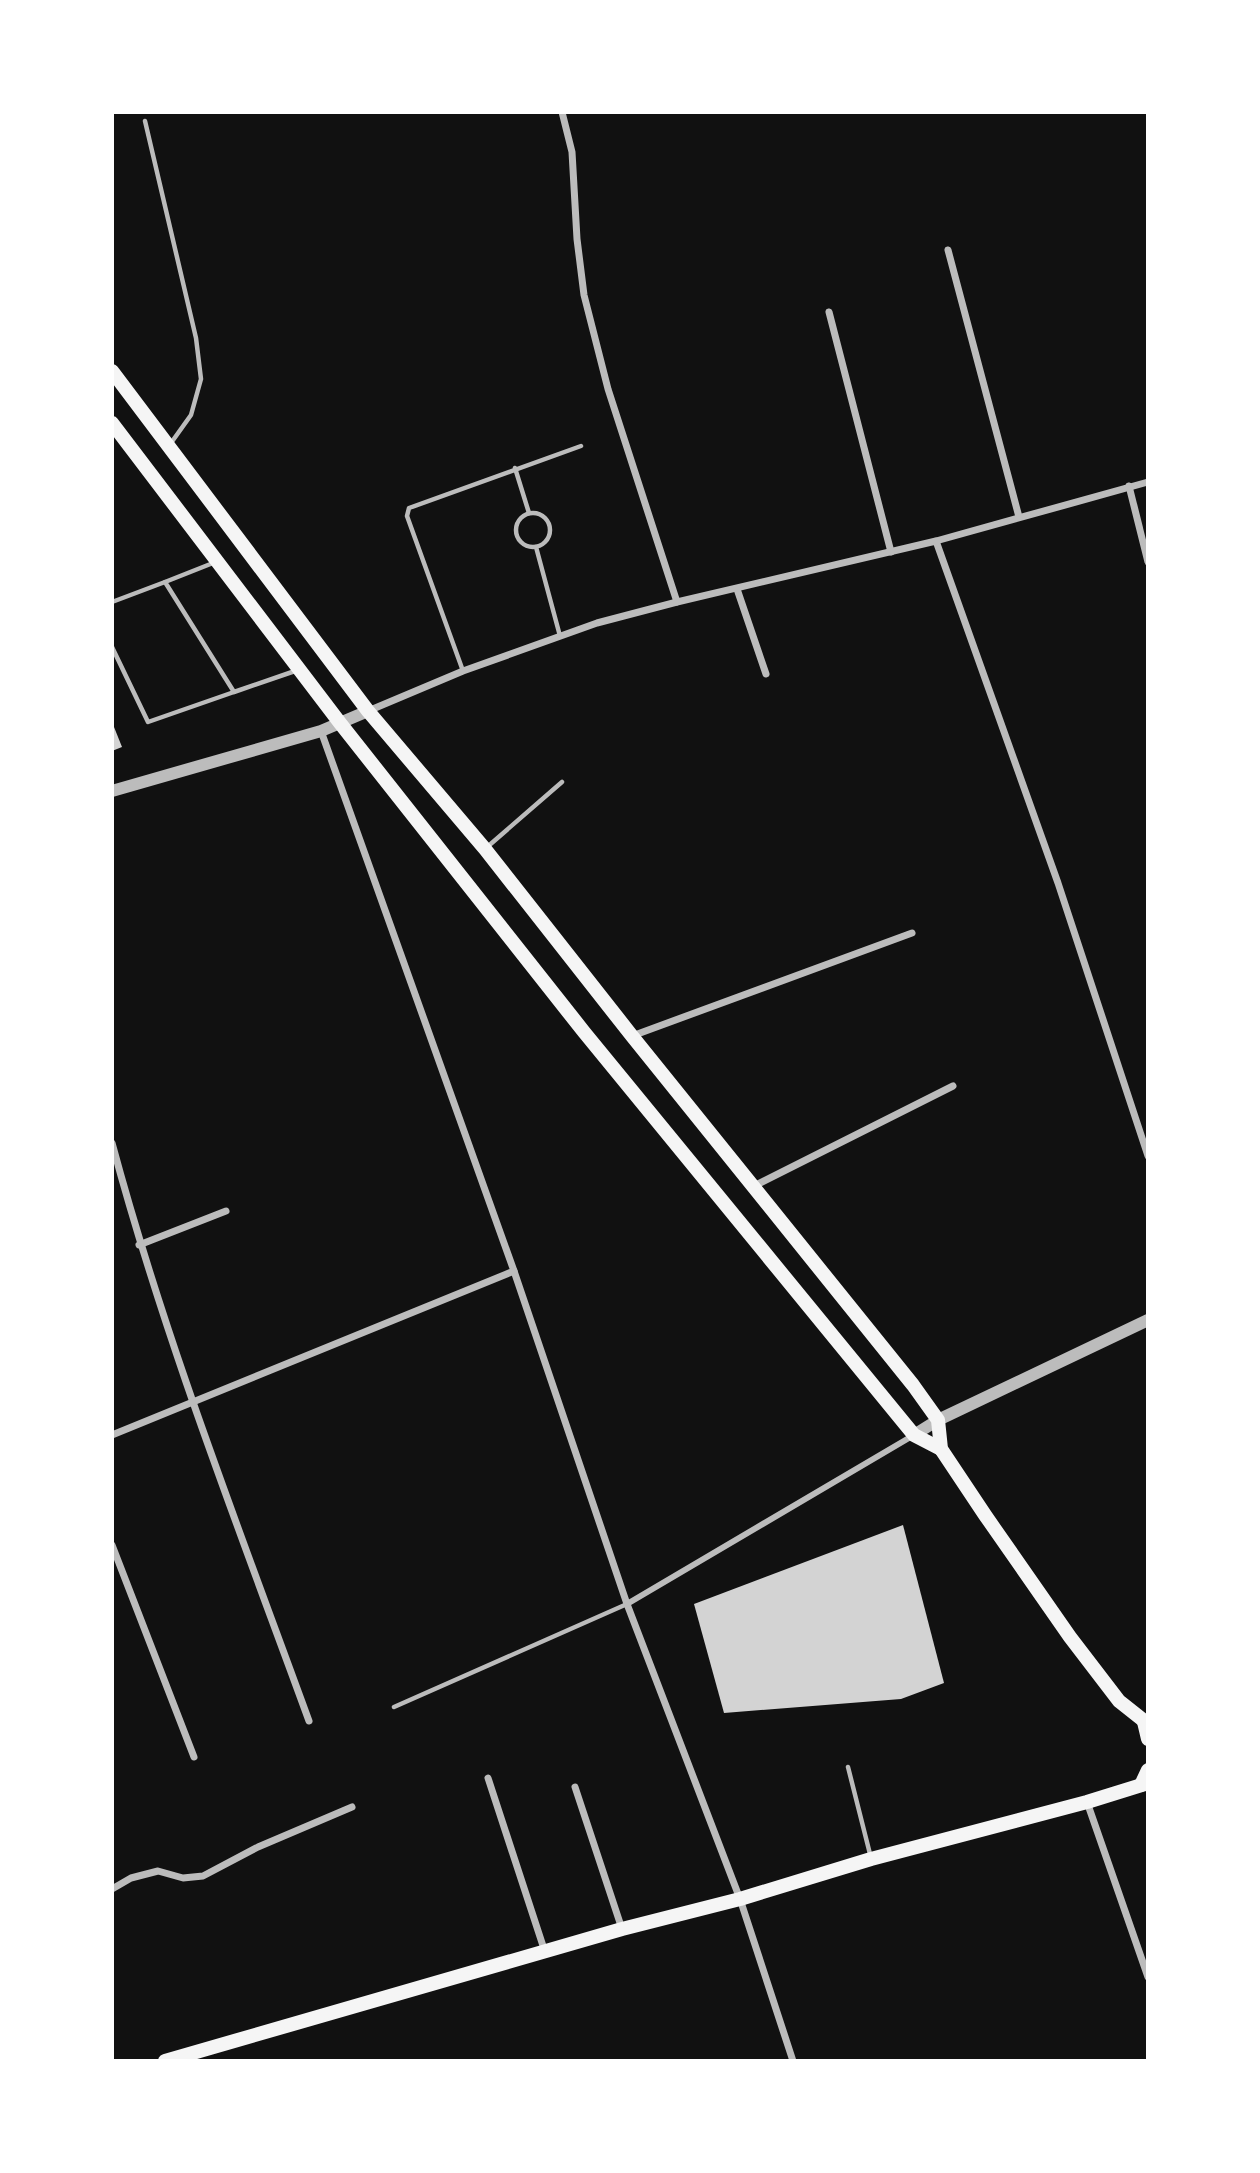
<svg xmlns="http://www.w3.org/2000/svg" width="1260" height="2173" font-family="'Roboto Serif',serif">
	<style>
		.building { fill: #d3d3d3 }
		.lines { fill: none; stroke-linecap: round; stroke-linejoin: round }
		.service { stroke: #bcbcbc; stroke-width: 4.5 }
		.pedestrian { stroke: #bcbcbc; stroke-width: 6 }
		.minor { stroke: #bcbcbc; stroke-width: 7 }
		.tertiary { stroke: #bcbcbc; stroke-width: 12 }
		.secondary { stroke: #f5f5f5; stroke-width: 14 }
		.primary { stroke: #f5f5f5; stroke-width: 14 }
	</style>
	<rect width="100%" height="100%" fill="#111"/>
	<g class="building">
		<polygon points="112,722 122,747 112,751"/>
		<polygon points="903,1525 944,1683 901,1699 724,1713 694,1604"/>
	</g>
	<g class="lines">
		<g class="service">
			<polyline points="145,121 196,338 201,379 191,415 171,443"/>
			<polyline points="515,468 529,513"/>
			<circle cx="533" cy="530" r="17"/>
			<polyline points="536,547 560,636"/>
			<polyline points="213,563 165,582 234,692 295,671"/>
			<polyline points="112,602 165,582"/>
			<polyline points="112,647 148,722 234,692"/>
			<polyline points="463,671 407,516 409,508 581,446"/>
			<polyline points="486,848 562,782"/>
			<polyline points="394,1707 627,1604"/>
			<polyline points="848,1767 871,1858"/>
		</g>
		<polyline class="pedestrian" points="627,1604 914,1435"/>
		<g class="minor">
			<polyline points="562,112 572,152 577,239 584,295 608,389 677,602"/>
			<polyline points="948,250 1019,517"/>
			<polyline points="829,312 891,552"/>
			<polyline points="1129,486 1148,562"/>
			<polyline points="936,541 1058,883 1148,1156"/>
			<polyline points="737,589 766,674"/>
			<polyline points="368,711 463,671 597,623 677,602 936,541 1148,482"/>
			<polyline points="321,731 514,1271 627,1604 740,1899 793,2061"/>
			<polyline points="632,1036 912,933"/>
			<path d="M112 1143C165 1340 239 1529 309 1721"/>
			<polyline points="754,1186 953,1086"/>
			<polyline points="139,1245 226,1211"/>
			<polyline points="112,1435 514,1271"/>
			<polyline points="112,1545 194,1757"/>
			<polyline points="488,1778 545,1952"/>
			<polyline points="575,1787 622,1929"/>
			<polyline points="1087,1802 1148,1977"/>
			<polyline points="112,1889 131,1878 158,1871 183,1878 203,1876 258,1847 352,1807"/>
		</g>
		<g class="tertiary">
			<polyline points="112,791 321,731 368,711"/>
			<polyline points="914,1435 938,1420 1148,1320"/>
		</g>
		<polyline class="secondary" points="165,2061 622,1929 740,1899 871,1859 1087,1802 1148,1783"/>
		<g class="primary">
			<polyline points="112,371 368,711 485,849 632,1036 913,1385 938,1420 941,1449 985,1515 1070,1637 1119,1701 1148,1724"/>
			<polyline points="112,423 340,723 584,1032 914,1435 941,1449"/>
			<polyline points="1144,1722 1148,1739"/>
			<polyline points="1141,1785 1148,1770"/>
		</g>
	</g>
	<rect width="1260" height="2173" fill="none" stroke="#ffffff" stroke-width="228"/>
</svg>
